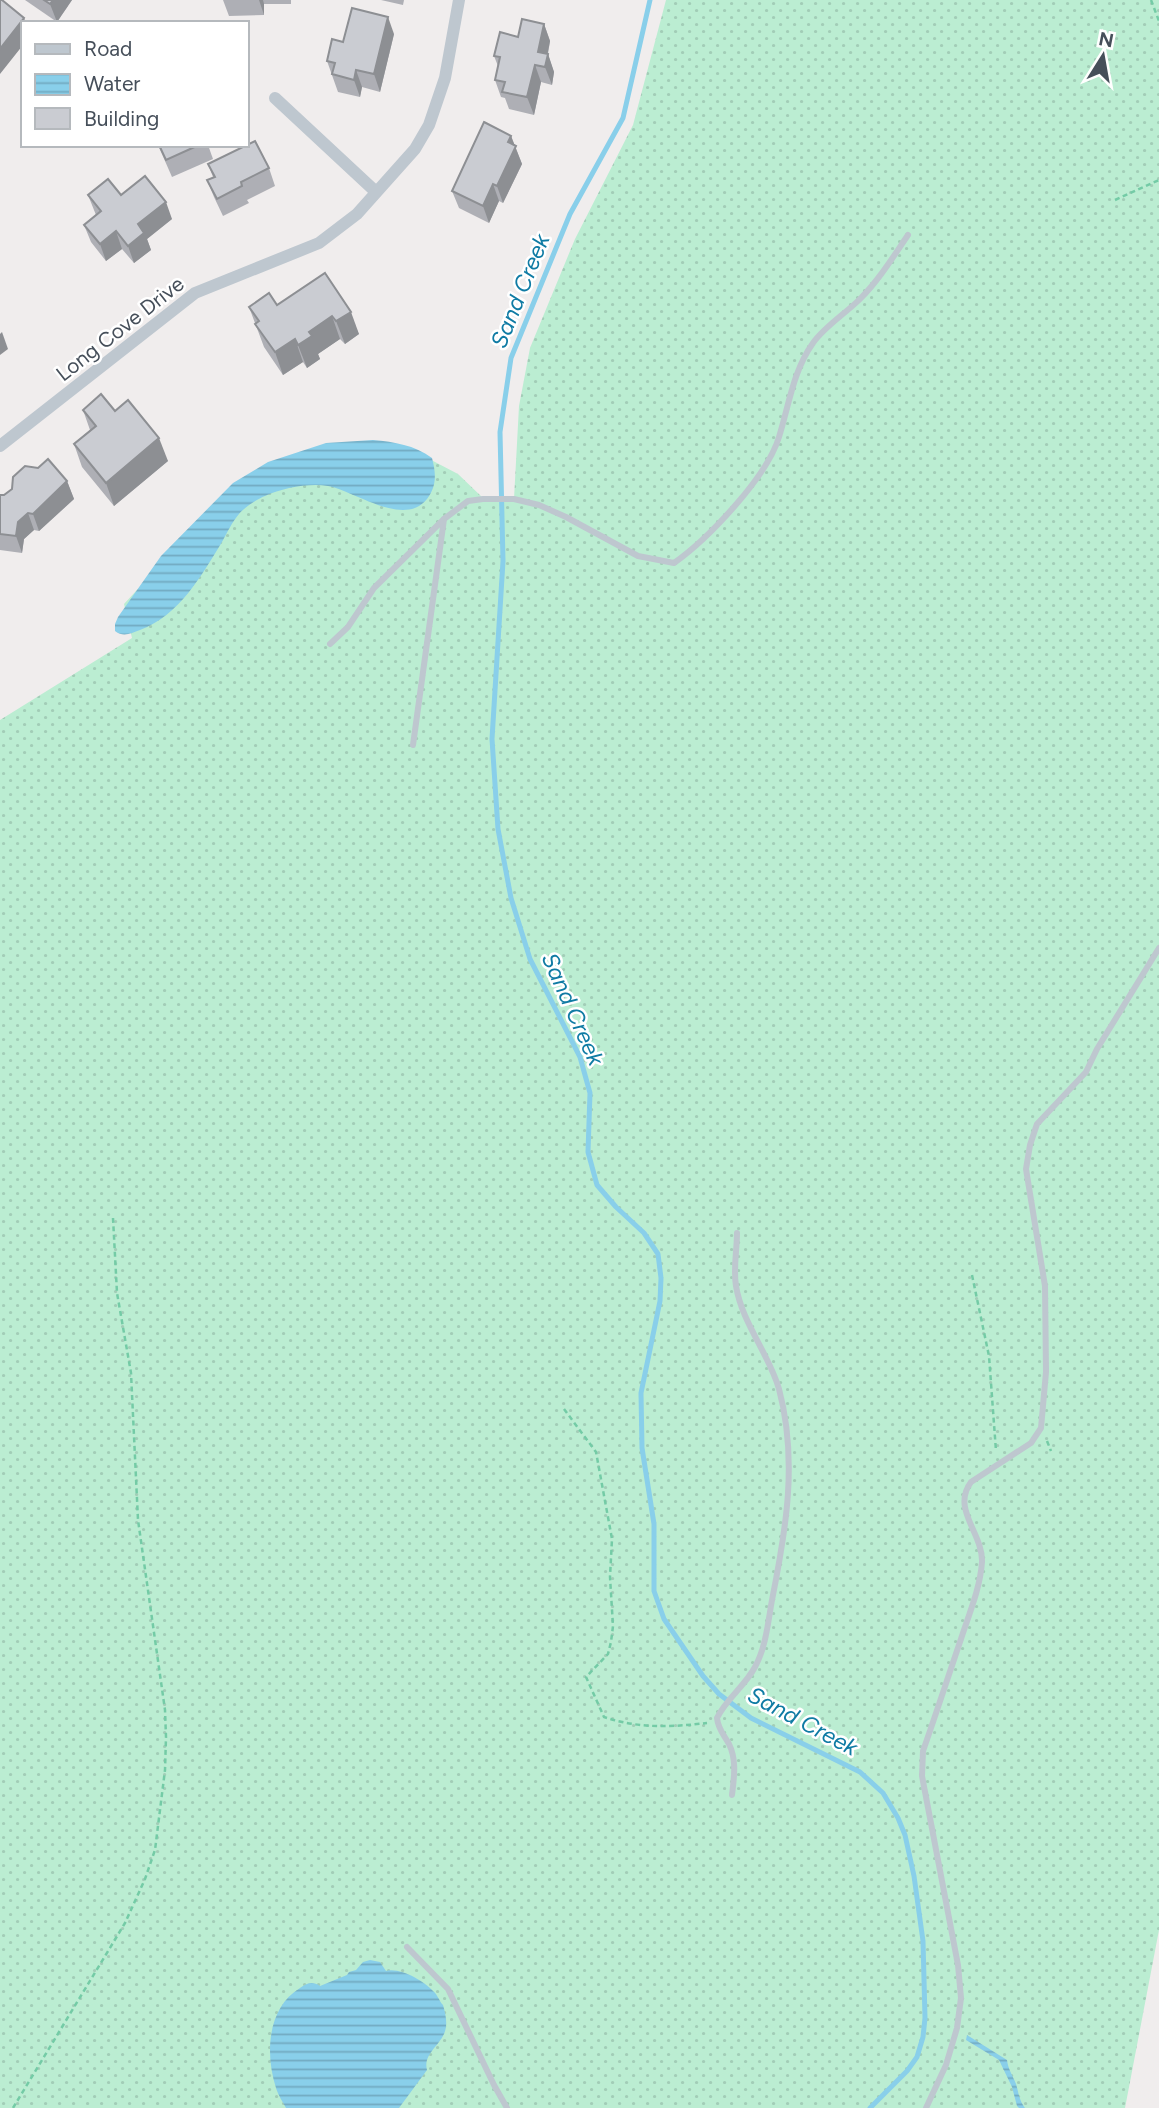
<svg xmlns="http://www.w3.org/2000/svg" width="1159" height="2108" font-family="Figtree,sans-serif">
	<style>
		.grass { fill: url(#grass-dots) }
		.water { fill: url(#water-rules) }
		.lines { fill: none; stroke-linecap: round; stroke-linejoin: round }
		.stream { stroke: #89cfea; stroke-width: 5 }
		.path { stroke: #74cba6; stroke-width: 2.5; stroke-dasharray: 5 3.5; stroke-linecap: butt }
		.lane { stroke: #bec7cf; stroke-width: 6 }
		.street { stroke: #bec7cf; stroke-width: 12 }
		.wall { fill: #aeafb5 }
		.shaded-wall { fill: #8d8f93 }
		.building { fill: #caccd2; stroke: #8d8f93; stroke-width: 2 }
		.labels { text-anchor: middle; stroke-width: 5; stroke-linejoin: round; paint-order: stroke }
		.street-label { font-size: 21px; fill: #464f5a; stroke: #fff }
		.water-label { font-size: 23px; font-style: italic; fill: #0f7ba4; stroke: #fff }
	</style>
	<defs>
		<pattern id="grass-dots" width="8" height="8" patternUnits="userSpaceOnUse" patternTransform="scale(1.75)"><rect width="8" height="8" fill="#bbedd2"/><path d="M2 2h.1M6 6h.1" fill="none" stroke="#a2cdb7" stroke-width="1.8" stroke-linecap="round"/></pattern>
		<pattern id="water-rules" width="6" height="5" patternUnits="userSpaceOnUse" patternTransform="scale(1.75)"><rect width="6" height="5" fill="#89cfea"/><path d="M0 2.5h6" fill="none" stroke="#72aac1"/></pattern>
	</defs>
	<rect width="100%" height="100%" fill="#f0eded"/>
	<polygon class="grass" points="666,0 1159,0 1159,1930 1125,2108 0,2108 0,720 132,638 124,604 220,500 414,451 458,474 483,498 514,499 519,406 530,348 575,239 633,125"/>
	<g class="water">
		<path d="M373 440C395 442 414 445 432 458 436 473 437 486 427 499 404 528 355 491 328 486 308 483 283 488 265 496 257 499 244 508 239 514 232 522 227 533 222 542 201 576 180 615 140 630 131 633 124 638 115 631V624L118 617 161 556 233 483 268 462 326 443Z"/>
		<path d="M370 1960 380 1962 386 1971C400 1967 424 1981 433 1991 438 1995 439 2001 443 2005 446 2015 448 2025 444 2034 438 2047 423 2055 427 2070L399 2108H286C283 2102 278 2095 276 2088 265 2054 267 2008 300 1988 308 1983 312 1981 320 1986L347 1975 349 1972 356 1970 363 1962Z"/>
		<path d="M967 2035 1007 2060C1008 2069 1013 2076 1016 2084 1019 2094 1019 2100 1025 2108H1019L1017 2106 1012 2087 999 2060 966 2040Z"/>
	</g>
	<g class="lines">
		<polyline class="stream" points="650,0 623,118 570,214 511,358 500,432 503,561 492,739 498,829 511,898 530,959 580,1057 590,1093 588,1152 597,1185 616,1207 644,1233 658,1254 661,1278 660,1301 641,1393 642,1448 654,1524 654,1591 664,1619 703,1676 719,1694 751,1718 860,1772 883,1793 898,1818 905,1835 914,1876 923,1941 925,2018 923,2037 917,2057 907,2071 870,2108"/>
		<g class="path">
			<polyline points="1151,0 1159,21"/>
			<polyline points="1115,200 1159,180"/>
			<polyline points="972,1275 989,1356 996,1451"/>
			<path d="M564 1409 596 1452 612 1539 610 1577 613 1626 611 1642 608 1654 586 1677 604 1717C639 1729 672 1727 707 1723"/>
			<polyline points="1047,1441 1051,1451"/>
			<polyline points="13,2108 125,1923 145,1879 155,1850 165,1770 166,1737 165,1710 138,1520 131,1373 117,1293 113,1218"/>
		</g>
		<g class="lane">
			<path d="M330 644 348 627 374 588 444 519 468 501 483 499H514L539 505 566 517 638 556 674 563C708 539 767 477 779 437 789 405 793 371 813 343 824 327 846 313 860 299 879 280 893 257 908 235"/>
			<polyline points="413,745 444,519"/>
			<path d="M732 1795C734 1778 737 1760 729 1744 724 1735 718 1729 717 1718 726 1699 745 1686 755 1667 766 1647 768 1622 772 1600 786 1530 798 1460 779 1389 769 1354 742 1323 736 1286 733 1269 737 1250 737 1233"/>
			<polyline points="407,1947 448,1989 494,2085 507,2108"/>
			<path d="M926 2108 946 2065 957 2028 961 1998 958 1965 922 1776 923 1751C936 1714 948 1677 961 1639 969 1614 980 1589 982 1562 983 1533 951 1509 971 1482L1031 1443 1041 1428 1046 1372 1045 1286 1026 1169 1030 1145 1037 1124 1086 1072 1097 1049 1159 948"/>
		</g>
		<g class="street">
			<polyline points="275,98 376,192"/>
			<polyline points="0,446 195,293 319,243 357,214 415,149 429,125 445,78 459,0"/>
		</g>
	</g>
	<g class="wall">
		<polygon points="25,0 72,0 57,22"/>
		<polygon points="223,0 291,0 291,4 264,4 264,15 229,16"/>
		<polygon points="381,0 404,0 403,5"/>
		<polygon points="544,24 550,41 548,54 554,72 552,85 541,82 534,115 509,109 505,98 501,97 495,80 498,66 494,56 518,37"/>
		<polygon points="394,34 380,92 362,87 360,97 338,92 327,61 343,42"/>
		<polygon points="511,136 522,164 503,203 499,201 489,223 459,208 452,191"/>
		<polygon points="158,145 208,145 213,159 172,177"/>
		<polygon points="208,164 269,168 275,186 247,200 249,203 223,216 214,197 207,180 213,177"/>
		<polygon points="88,195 121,195 172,219 147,239 151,250 134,263 122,249 106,261 91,242 84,225 96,215"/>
		<polygon points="325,273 359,334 345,344 340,339 318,354 320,359 307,368 303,362 283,375 264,347 249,307 277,305"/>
		<polygon points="83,410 115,411 168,461 114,506 82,467 74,444 90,430"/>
		<polygon points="67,481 74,499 39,531 34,530 24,539 22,553 0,550 0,495 4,495"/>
	</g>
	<g class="shaded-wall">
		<polygon points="53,0 72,0 57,22 50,4"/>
		<polygon points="259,0 263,0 264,4 264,15"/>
		<polygon points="388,17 394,34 380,92 374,74"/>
		<polygon points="24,18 26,23 23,23 23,45 0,74 0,49"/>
		<polygon points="544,24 550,41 545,67 538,52"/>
		<polygon points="548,54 554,72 552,85 545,67"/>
		<polygon points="535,65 541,82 534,115 527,97"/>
		<polygon points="356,70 362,87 360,97 354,80"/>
		<polygon points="511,136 522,164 503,203 497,186 508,142"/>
		<polygon points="493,184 499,201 489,223 483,206"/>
		<polygon points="166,202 172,219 147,239 151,250 134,263 128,246 138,224"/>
		<polygon points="116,231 122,249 106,261 100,244"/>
		<polygon points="351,312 359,334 345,344 336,321"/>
		<polygon points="332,316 340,339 318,354 320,359 307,368 298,345 309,332"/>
		<polygon points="2,332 8,349 0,355 0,334"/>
		<polygon points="295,339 303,362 283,375 275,352"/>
		<polygon points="159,438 168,461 114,506 106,483"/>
		<polygon points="67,481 74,499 39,531 33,514"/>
		<polygon points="28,513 34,530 24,539 22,553 16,536 18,522"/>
	</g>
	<g class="building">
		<polygon points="0,0 2,0 24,18 0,49"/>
		<polygon points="44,0 53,0 50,4"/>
		<polygon points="352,8 388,17 374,74 356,70 354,80 332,74 335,63 327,61 332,39 343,42"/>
		<polygon points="522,19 544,24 538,52 548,54 545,67 535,65 527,97 502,92 505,82 495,80 500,57 494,56 500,32 518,37"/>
		<polygon points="484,122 511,136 508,142 516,146 497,186 493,184 483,206 452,191"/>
		<polygon points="255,141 269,168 241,182 242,186 217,199 207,180 215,177 208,164"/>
		<polygon points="159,145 199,145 166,160"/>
		<polygon points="145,176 166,202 138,224 144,233 128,246 116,231 100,244 84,225 101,211 88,195 108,179 121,195"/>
		<polygon points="325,273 351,312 336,321 332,316 309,332 312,336 298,345 295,339 275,352 255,324 259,321 249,307 269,293 277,305"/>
		<polygon points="101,394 115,411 128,400 159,438 106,483 74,444 96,426 83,410"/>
		<polygon points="48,459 67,481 33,514 28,513 18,522 16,536 0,534 0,495 4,495 12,489 13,477 25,466 38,468"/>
	</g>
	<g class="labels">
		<g class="street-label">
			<text transform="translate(120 329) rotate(-38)" y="7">Long Cove Drive</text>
		</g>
		<g class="water-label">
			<text transform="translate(520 291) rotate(-68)" y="8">Sand Creek</text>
			<text transform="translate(573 1009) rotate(66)" y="8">Sand Creek</text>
			<text transform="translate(803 1721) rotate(28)" y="8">Sand Creek</text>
		</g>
	</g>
	<rect x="21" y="21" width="228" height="126" fill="#ffffff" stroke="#b5b9bd" stroke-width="2"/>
	<rect x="35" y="44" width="35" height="10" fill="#bec7cf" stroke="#b5b9bd" stroke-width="2"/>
	<text x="84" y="56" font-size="21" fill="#464f5a">Road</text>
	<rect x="35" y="74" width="35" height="21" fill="url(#water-rules)" stroke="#b5b9bd" stroke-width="2"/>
	<text x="84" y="91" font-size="21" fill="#464f5a">Water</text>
	<rect x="35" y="108" width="35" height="21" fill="#caccd2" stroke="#b5b9bd" stroke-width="2"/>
	<text x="84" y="126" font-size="21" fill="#464f5a">Building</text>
	<g transform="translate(1103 56) rotate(11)" stroke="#ffffff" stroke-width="5" paint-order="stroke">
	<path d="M0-5L12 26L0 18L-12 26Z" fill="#464f5a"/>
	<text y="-10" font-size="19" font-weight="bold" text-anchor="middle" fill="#464f5a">N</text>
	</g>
</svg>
